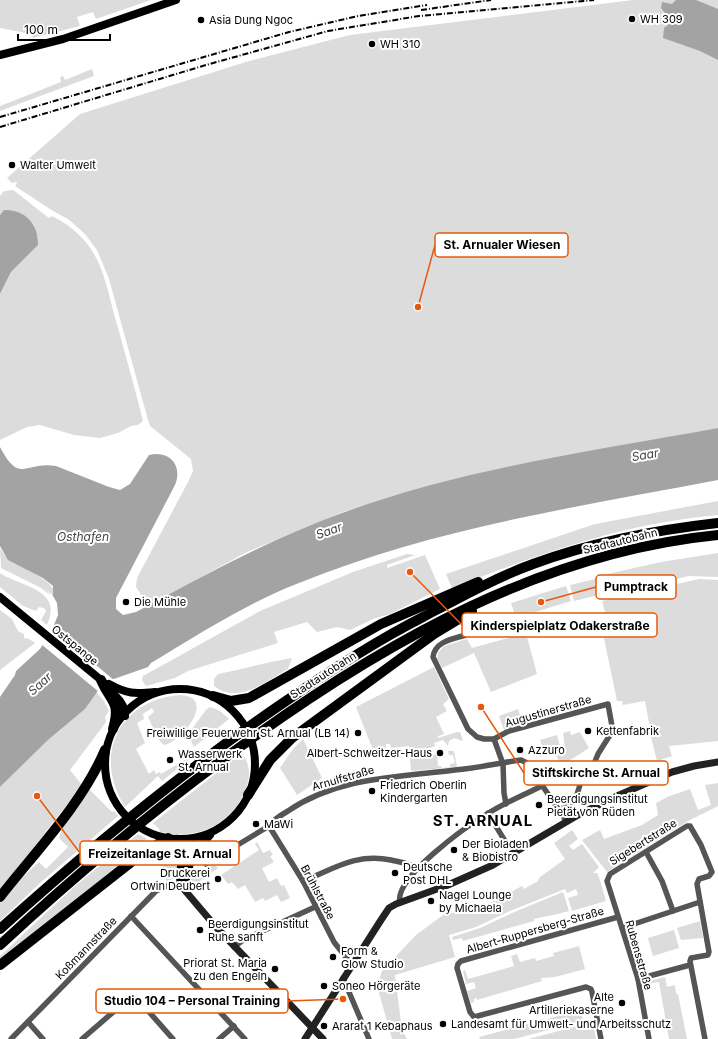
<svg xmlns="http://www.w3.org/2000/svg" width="718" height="1039" font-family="Inter,sans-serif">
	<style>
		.green { fill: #dcdcdc }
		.water { fill: #a3a3a3 }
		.pier { fill: #fff }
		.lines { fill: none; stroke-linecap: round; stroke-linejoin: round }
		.street { stroke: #555; stroke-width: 5.5 }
		.secondary { stroke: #222; stroke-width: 7 }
		.primary { stroke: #000; stroke-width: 8 }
		.highway { stroke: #000; stroke-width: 10 }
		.rail { stroke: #000; stroke-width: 2; stroke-dasharray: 6 2 1 2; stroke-linecap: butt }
		.poi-dot { fill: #000; stroke: #fff; stroke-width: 1.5 }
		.labels { text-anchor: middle; stroke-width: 4; stroke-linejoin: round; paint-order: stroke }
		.poi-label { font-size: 11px; fill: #000; stroke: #fff; text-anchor: start }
		.street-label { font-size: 11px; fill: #000; stroke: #fff }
		.water-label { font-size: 12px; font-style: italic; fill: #444; stroke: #fff }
		.district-label { font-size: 15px; font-weight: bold; letter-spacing: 1px; fill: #000; stroke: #fff }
		.leader { fill: none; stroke: #e8590c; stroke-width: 1.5 }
		.callout-dot { fill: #e8590c; stroke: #fff; stroke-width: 1.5 }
		.callout { fill: #fff; stroke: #e8590c; stroke-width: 1.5 }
		.callout-label { font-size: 12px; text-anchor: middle; font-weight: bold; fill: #000 }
	</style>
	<rect width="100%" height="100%" fill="#fff"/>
	<g class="green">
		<polygon points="0,0 151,0 96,19 93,12 77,17 80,26 33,38 32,34 0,28"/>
		<polygon points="633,0 718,0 718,428 498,469 386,498 343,512 247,552 153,603 142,596 136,587 137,578 188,482 193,471 191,459 150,426 148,420 109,279 97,250 85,234 68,219 53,211 15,186 17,183 16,182 12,183 7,178 80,114 249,61 350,35"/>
		<polygon points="92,69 94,76 0,111 0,106 61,82 60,77 63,76 65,80"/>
		<path d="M13 190C26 199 36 209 49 218L52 216C66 223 78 232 88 245 103 264 108 291 114 314 124 349 134 385 143 421L138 425 131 426 118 433 100 438 74 435 40 425 27 427 0 440V294L11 272 38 245V236L4 210 0 215V196L4 191Z"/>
		<path d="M718 501V515C621 524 542 553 452 588L446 574 595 524Z"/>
		<path d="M0 548C1 549 3 553 5 555 17 566 50 578 54 591L53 596 47 590 50 595 41 588 1 568Z"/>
		<polygon points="718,553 718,577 689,576 599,597 598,595 574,601 570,585 595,579 594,577 661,562"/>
		<polygon points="407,554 415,555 387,565 387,568 425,555 440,589 390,614 373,619 350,630 337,627 317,632 307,622 274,632 278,643 188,671 175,678 146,686 142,680 143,676 260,611 353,572"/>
		<path d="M0 573C21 587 64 589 47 625L41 620 46 611 44 608 39 607 36 611 23 606 0 587Z"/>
		<polygon points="699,579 718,580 718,741 669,746 672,756 657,761 649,729 650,728 645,701 623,705 622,701 617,701 599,614 605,612 602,601"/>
		<polygon points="566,586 571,601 516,618 511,603"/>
		<polygon points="0,610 12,619 18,631 24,634 24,638 29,639 35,643 0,670"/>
		<polygon points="526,633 537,674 491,692 474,653 442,668 437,658 438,653 444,646 467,639 472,648"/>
		<path d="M292 658 288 669C266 681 239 705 214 686V679L218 674C243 669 267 662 292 658Z"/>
		<polygon points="434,667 449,699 443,704 447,711 436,717 444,734 438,736 438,738 457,732 460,732 463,741 454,738 449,741 448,746 443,740 434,743 435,746 430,748 433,755 437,754 438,766 441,766 442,768 450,767 450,764 455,763 453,755 449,755 448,751 454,751 457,767 411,771 409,746 391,748 390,744 386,744 386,749 373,750 356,707"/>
		<polygon points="96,692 104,701 109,711 105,717 106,722 70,770 82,785 0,891 0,787 48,740 85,709"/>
		<path d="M181 695C218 698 180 743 164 745L158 739 148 717 154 712 152 708 143 714 144 719 137 723 145 743 136 749 149 774 154 770 156 774 160 772 161 774 193 755 194 756 162 781 158 776 125 807C92 755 119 699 181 695Z"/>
		<polygon points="210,707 220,711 229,719 194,747 189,737 189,733 206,710"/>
		<polygon points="518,709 520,715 526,714 528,723 504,730 499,716"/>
		<polygon points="570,731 571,735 580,732 589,748 561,766 552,746 542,747 540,740 557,735 561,750 565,749 563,733"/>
		<polygon points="303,739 322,778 297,795 280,768 293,749"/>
		<path d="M242 753C250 765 251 775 246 788 234 825 194 842 158 831L160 830 153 823Z"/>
		<polygon points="718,783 718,806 688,821 607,872 582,840 600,830 604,839 642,825 658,815 656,803 667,797 690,789 698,810 711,805 705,785"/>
		<polygon points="89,789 112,812 114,811 118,816 40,883 0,921 0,903 16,883 39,862 46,869 68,847 59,838 65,820"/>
		<polygon points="572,830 578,839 569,846 573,850 582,844 599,867 593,873 597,873 599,877 606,901 572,911 568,898 578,895 576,889 567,893 565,889 510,911 476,927 449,935 455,957 395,975 402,1030 407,1039 392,1039 379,993 378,984 382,971 416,935 443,915 456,912 456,909 461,908 462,914 488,904 522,886 524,889 538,881 540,877 565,859 554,843"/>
		<polygon points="138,834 147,839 142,844 144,847 0,960 0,956 74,887"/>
		<polygon points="257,842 263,853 270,850 273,855 270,856 274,862 262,868 269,882 277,878 281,886 284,885 290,898 281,902 277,895 265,901 263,898 255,902 245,885 238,889 232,882 228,884 221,875 259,850 255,844"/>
		<path d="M161 849C172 854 180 865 176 877L167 882 160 870 167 862 165 860 155 861 150 853Z"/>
		<polygon points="212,865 216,866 218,868 193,886 191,879 193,876"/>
		<path d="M563 892 569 911C556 915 545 916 534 919V921L463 941 462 938 453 940 452 937 480 928 512 913Z"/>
		<polygon points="700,921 703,938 681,940 677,928"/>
		<polygon points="674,930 679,948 653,956 648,938"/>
		<polygon points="579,946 585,969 555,977 541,978 542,981 477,1000 477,998 474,999 474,1002 471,1003 467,991 476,988 474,982 466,984 463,971 465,970 468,979 514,966 511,956 517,954 520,962 535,958 536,961 554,956 553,953"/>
		<polygon points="665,977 667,987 675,985 676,994 678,994 687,1039 669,1039 659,982 648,984 649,990 647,990 645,982"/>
		<polygon points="581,1010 583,1021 514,1039 480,1039 479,1037"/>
		<polygon points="593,1022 596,1039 528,1039"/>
	</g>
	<g class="water">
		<polygon points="676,0 696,0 718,9 718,60 700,51 663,38 664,28 669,24 669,18 661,8 662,2 672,4"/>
		<path d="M4 210C25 209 39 225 38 245L11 272 0 294V215Z"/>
		<path d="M718 428V480C577 507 434 528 299 583 247 603 199 634 151 663L148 667 111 680 102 685 85 709 48 740 0 787V697L15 675 16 671 40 649 52 630 58 615 57 603 53 596V586L43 578 8 560 0 546V447C20 485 25 461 56 466L109 487 120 490 130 484 149 455C170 450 183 466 175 485L116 598V609L123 615 136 612C203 576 270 539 342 513 462 469 592 451 718 428Z"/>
	</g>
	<polygon class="pier" points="50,627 114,680 99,692 41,644"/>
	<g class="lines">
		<g class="street">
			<path d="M466 635C453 639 435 641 433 657L468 729 477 737 484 739H494L509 731 608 704 612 726 610 735 598 754 592 769 581 782 575 800 560 811"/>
			<polyline points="494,739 503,764 504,793 506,804"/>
			<polyline points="488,813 508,846"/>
			<polyline points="269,826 303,881 334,942 352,965"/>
			<polyline points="646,852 662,881 673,911"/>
			<path d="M206 864 269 826C274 819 281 815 288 811 338 777 397 777 455 770 477 768 499 763 521 760L527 763 567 822"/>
			<path d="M303 881C334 869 355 853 391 860 400 862 408 863 417 868"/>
			<path d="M400 903C393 878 467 826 487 814 504 803 523 795 542 786"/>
			<polyline points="131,916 245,1039"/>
			<polyline points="622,928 700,902"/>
			<polyline points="234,947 243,940 315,907"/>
			<polyline points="343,978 369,1039"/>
			<polyline points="638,979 690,965"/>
			<polyline points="135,996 173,1039"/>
			<polyline points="28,1022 43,1039"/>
			<polyline points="11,1039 156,891 167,886 182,887"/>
			<polyline points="82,1039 126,1001"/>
			<polyline points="219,1039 234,1026"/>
			<polyline points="601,1039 592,992 591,989 586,987 474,1017 470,1012 457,968 458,964 461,961 618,917"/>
			<polyline points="649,1039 638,979 607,881 610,874 687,826 690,826 701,845 712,872 709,876 699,879 697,884 709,952 708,955 691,958 690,961 705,1039"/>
		</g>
		<g class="secondary">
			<polyline points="182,887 216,927 323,1039"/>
			<polyline points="305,1039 381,920 389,908 396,904 448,885 493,865 578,815 617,796 672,772 694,766 718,762"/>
		</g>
		<g class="primary">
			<polyline points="0,55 63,39 176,0"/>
			<polyline points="0,597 101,680 120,701 123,706 125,716"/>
			<path d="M109 684C127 694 134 694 155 692"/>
			<circle cx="180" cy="764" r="75"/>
			<path d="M177 839C189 858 175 870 182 887"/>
			<polyline points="182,887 186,879 192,855 210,835"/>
		</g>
		<g class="highway">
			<path d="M101 680C111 703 121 701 113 729"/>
			<polyline points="213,696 231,701 249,698 381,624 478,582"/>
			<polyline points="248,795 270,760 292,738 434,634 472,611"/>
			<path d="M0 897C36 851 82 804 105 750"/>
			<path d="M0 929C90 848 183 771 283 703 328 672 374 642 423 617 457 599 497 577 533 564 593 542 655 530 718 523"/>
			<path d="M0 945C80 871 163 802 251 739 390 639 545 552 718 535"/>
			<polyline points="0,965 144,852 168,838"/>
		</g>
		<g class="rail">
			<polyline points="421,10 491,0"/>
			<polyline points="0,117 289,32 358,16 427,5"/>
			<polyline points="0,127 206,65 328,31 419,16 594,0"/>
		</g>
	</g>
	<g class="poi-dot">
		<circle cx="632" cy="19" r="4"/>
		<circle cx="201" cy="20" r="4"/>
		<circle cx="372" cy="44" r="4"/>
		<circle cx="12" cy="165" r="4"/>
		<circle cx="126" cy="602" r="4"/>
		<circle cx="588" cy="731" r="4"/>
		<circle cx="358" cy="733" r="4"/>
		<circle cx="520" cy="750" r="4"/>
		<circle cx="440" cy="753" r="4"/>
		<circle cx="170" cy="760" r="4"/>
		<circle cx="372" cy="791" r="4"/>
		<circle cx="539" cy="805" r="4"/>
		<circle cx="256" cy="824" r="4"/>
		<circle cx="454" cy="850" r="4"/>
		<circle cx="395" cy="873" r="4"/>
		<circle cx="218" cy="879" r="4"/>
		<circle cx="431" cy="901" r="4"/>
		<circle cx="200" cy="930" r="4"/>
		<circle cx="333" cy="957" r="4"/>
		<circle cx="275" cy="969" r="4"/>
		<circle cx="324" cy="986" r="4"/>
		<circle cx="622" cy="1003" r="4"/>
		<circle cx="443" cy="1024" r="4"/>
		<circle cx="324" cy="1026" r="4"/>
	</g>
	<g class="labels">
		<g class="poi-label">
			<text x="640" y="23">WH 309</text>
			<text x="209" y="24">Asia Dung Ngoc</text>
			<text x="380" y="48">WH 310</text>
			<text x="20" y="169">Walter Umwelt</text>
			<text x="134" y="606">Die Mühle</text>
			<text x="596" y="735">Kettenfabrik</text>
			<text x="350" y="737" text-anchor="end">Freiwillige Feuerwehr St. Arnual (LB 14)</text>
			<text x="528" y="754">Azzuro</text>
			<text x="432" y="757" text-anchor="end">Albert-Schweitzer-Haus</text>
			<text x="178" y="758">Wasserwerk<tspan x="178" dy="13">St. Arnual</tspan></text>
			<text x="380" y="789">Friedrich Oberlin<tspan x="380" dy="13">Kindergarten</tspan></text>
			<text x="547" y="803">Beerdigungsinstitut<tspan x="547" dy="13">Pietät von Rüden</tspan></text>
			<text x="264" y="828">MaWi</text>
			<text x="462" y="848">Der Bioladen<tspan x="462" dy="13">&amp; Biobistro</tspan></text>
			<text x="403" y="871">Deutsche<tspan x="403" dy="13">Post DHL</tspan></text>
			<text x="210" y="877" text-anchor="end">Druckerei<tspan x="210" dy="13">Ortwin Deubert</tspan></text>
			<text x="439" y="899">Nagel Lounge<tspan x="439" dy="13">by Michaela</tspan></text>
			<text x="208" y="928">Beerdigungsinstitut<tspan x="208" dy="13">Ruhe sanft</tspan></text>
			<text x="341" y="955">Form &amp;<tspan x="341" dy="13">Glow Studio</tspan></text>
			<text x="267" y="967" text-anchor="end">Priorat St. Maria<tspan x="267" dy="13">zu den Engeln</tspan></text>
			<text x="332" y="990">Soneo Hörgeräte</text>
			<text x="614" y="1001" text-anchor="end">Alte<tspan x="614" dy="13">Artilleriekaserne</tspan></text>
			<text x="451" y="1028">Landesamt für Umwelt- und Arbeitsschutz</text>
			<text x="332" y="1030">Ararat 1 Kebaphaus</text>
		</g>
		<g class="street-label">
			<text transform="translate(620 541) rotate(-14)" y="4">Stadtautobahn</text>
			<text transform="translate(75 645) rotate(39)" y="4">Ostspange</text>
			<text transform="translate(323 675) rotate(-33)" y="4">Stadtautobahn</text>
			<text transform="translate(548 711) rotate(-16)" y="4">Augustinerstraße</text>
			<text transform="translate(343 778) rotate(-16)" y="4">Arnulfstraße</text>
			<text transform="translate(643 842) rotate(-32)" y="4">Sigebertstraße</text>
			<text transform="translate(318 892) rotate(62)" y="4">Brühlstraße</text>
			<text transform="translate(535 930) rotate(-16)" y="4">Albert-Ruppersberg-Straße</text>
			<text transform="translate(86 948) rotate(-46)" y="4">Koßmannstraße</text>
			<text transform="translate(639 955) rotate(74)" y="4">Rubensstraße</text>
		</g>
		<g class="water-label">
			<text transform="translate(645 455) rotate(-10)" y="4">Saar</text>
			<text transform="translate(329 531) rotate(-20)" y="4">Saar</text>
			<text x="83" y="541">Osthafen</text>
			<text transform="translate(40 684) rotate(-42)" y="4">Saar</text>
		</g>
		<g class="district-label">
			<text x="483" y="826">ST. ARNUAL</text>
		</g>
	</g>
	<path class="leader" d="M418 307L435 245M541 602L596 587M410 572L462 625M481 707L524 773M37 796L80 853M343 999L288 1001"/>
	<g class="callout-dot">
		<circle cx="418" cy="307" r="4"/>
		<circle cx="541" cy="602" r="4"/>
		<circle cx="410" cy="572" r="4"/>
		<circle cx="481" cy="707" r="4"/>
		<circle cx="37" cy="796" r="4"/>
		<circle cx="343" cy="999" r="4"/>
	</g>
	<g class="callout">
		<rect x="435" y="233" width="133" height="24" rx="4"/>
		<rect x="596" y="575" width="80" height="24" rx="4"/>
		<rect x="462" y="613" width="195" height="24" rx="4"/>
		<rect x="524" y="761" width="144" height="24" rx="4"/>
		<rect x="80" y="841" width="159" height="24" rx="4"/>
		<rect x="96" y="989" width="192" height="24" rx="4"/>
	</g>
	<g class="callout-label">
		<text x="502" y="249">St. Arnualer Wiesen</text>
		<text x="636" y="591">Pumptrack</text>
		<text x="560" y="630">Kinderspielplatz Odakerstraße</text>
		<text x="596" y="777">Stiftskirche St. Arnual</text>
		<text x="160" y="858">Freizeitanlage St. Arnual</text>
		<text x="192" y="1005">Studio 104 – Personal Training</text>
	</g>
	<path d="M18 34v6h92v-6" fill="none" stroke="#000000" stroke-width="2"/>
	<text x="24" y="34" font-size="12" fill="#000000" stroke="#ffffff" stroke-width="3" paint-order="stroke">100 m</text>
</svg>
